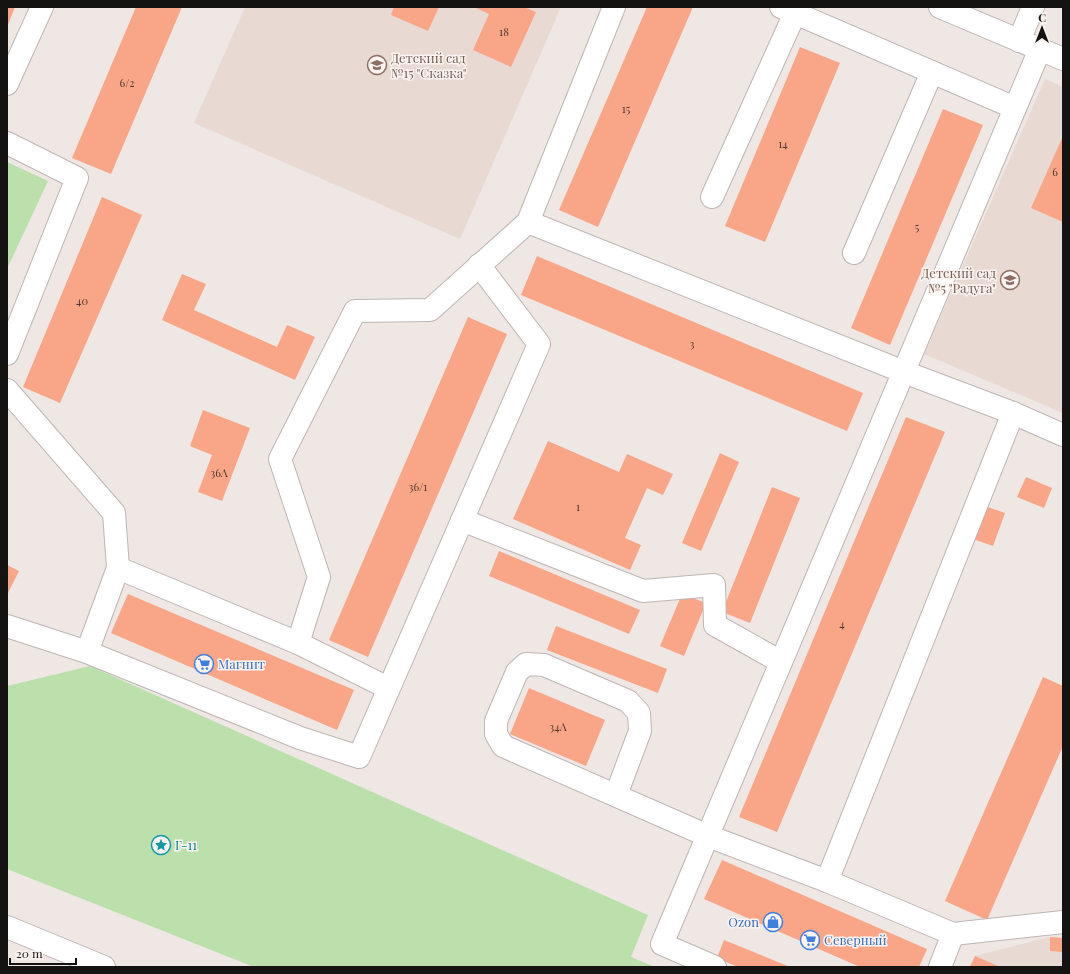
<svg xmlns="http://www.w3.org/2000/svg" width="1070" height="974" font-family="'Playfair Display',serif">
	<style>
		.built { fill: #e8d9d3 }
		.green { fill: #bbe0ac }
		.building { fill: #f9a587 }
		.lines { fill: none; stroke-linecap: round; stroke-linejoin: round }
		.minor-casing { stroke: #bdb6b4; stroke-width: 24 }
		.major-casing { stroke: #bdb6b4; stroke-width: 24 }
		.minor { stroke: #fff; stroke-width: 22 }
		.major { stroke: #fff; stroke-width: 22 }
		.labels { text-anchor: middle; stroke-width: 3; stroke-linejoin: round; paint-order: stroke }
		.number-label { font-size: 11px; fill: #4e382f }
		.education-label { font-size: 13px; fill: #785e54; stroke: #fbf4f1; text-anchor: start }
		.shop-label { font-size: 13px; fill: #366cbe; stroke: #fbf4f1; text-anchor: start }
		.culture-label { font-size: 13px; fill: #0d838f; stroke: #fbf4f1; text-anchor: start }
	</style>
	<rect width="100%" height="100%" fill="#eee7e4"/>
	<g class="built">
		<polygon points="245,7 561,7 460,239 194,123"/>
		<polygon points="1045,79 1063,87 1063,413 924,354"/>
		<polygon points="1050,937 1063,938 1063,967 969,967 975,956"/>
	</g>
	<g class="green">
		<polygon points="7,162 48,181 7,269"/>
		<polygon points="90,666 648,915 631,957 655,967 254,967 7,869 7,686"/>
	</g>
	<g class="building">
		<polygon points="7,7 15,7 7,27"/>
		<polygon points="136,7 182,7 111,174 72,158"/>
		<polygon points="394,7 439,7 428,31 391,15"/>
		<polygon points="474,7 524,7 536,12 511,67 473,50 489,14"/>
		<polygon points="647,7 693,7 598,227 559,210"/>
		<polygon points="800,47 840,63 765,242 725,226"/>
		<polygon points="943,109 983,125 890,345 851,328"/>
		<polygon points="1063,136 1063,222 1031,208"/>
		<polygon points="102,197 142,215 60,403 23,387"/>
		<polygon points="537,256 863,393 847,431 521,295"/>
		<polygon points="182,274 206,284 194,310 277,347 287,325 315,337 295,380 162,320"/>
		<polygon points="468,317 507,334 368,657 329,640"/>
		<polygon points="203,410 250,428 222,501 198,492 212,455 190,446"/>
		<polygon points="906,417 945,432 777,832 739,817"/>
		<polygon points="548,441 619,472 627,454 673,474 663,495 647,488 625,538 641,545 630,570 513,519"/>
		<polygon points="720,453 739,462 701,551 682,543"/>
		<polygon points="1026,477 1052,488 1044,508 1017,497"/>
		<polygon points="772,487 800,498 750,623 722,612"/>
		<polygon points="985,506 1005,513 993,546 973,539"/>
		<polygon points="499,551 640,610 629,634 489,576"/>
		<polygon points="7,565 19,571 7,595"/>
		<polygon points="128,594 354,690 337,730 111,633"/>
		<polygon points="682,594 706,603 684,656 660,646"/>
		<polygon points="556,626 667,669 658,693 547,650"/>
		<polygon points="1043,677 1063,686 1063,746 987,920 945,901"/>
		<polygon points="529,688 605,720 586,766 510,734"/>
		<polygon points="722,860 927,949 919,967 860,967 704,899"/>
		<polygon points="1050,937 1063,938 1063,952 1050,951"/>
		<polygon points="724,940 790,967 738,967 717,958"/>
		<polygon points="975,956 1000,967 970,967"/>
	</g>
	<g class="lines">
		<g class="minor-casing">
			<g id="minor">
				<polyline points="781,7 1015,108"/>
				<polyline points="940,7 1063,59"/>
				<polyline points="1019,41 1033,7"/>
				<polyline points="7,84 42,7"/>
				<polyline points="7,143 77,178 7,354"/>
				<polyline points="712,197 795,13"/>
				<polyline points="528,222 904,372 1013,413"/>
				<polyline points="854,253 932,72"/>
				<polyline points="7,390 114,513 118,568 87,652"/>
				<polyline points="462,520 643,591 714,585 715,625 781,662"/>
				<polyline points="118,568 298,643"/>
				<polyline points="7,626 87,652 300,738 359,757 539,344 479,265"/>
				<polyline points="388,688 298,643 319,577 280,459 355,311 430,310 528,222 614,7"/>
				<polyline points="616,795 640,731 639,713 628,701 544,665 526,664 517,672 496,721 496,734 503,746 708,836 827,881 953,934 940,967"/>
				<polyline points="827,881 1013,413 1063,435"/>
				<polyline points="953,934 1063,922"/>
				<polyline points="715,967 662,944 1040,49"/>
			</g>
		</g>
		<g class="major-casing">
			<polyline id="major" points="7,927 104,967"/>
		</g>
		<use href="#minor" class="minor"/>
		<use href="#major" class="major"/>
	</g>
	<defs>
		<g id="school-ring" transform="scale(1)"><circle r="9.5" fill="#fbf4f1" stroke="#8d6e63" stroke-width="1.5"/><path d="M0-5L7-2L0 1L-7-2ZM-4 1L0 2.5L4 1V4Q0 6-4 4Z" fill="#8d6e63"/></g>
		<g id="supermarket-ring" transform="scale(1)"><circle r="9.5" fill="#fbf4f1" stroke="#3f7fe0" stroke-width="1.5"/><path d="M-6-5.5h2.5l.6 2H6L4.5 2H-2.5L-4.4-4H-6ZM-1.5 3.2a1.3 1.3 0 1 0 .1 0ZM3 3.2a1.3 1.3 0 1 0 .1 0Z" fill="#3f7fe0"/></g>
		<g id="sight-ring" transform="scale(1)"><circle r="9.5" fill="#fbf4f1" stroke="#0f9aa8" stroke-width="1.5"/><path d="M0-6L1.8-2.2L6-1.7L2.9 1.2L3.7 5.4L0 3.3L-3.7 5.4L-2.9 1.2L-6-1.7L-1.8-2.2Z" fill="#0f9aa8"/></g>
		<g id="shop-ring" transform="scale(1)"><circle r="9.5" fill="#fbf4f1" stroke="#3f7fe0" stroke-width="1.5"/><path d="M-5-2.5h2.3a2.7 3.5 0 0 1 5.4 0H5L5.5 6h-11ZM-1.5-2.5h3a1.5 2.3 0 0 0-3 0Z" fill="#3f7fe0"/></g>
	</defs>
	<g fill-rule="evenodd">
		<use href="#school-ring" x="377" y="65"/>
		<use href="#school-ring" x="1010" y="280"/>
		<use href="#supermarket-ring" x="204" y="664"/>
		<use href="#sight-ring" x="161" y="845"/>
		<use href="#shop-ring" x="773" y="922"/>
		<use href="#supermarket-ring" x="810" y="940"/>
	</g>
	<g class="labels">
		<g class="number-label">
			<text x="504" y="36">18</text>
			<text x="127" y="87">6/2</text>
			<text x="626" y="113">15</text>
			<text x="783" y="148">14</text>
			<text x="1055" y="176">6</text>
			<text x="917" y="231">5</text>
			<text x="82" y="305">40</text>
			<text x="692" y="348">3</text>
			<text x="219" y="477">36А</text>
			<text x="418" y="491">36/1</text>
			<text x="578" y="511">1</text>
			<text x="842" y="628">4</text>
			<text x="558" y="731">34А</text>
		</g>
		<g class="education-label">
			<text x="391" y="63">Детский сад<tspan x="391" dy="15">№15 "Сказка"</tspan></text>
			<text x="996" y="278" text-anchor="end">Детский сад<tspan x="996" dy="15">№5 "Радуга"</tspan></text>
		</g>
		<g class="shop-label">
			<text x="218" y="669">Магнит</text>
			<text x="759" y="927" text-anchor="end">Ozon</text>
			<text x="824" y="945">Северный</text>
		</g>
		<g class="culture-label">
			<text x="175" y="850">Г-11</text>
		</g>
	</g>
	<rect width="1070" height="974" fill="none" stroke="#151312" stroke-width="16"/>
	<g transform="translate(1042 28)" stroke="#fbf4f1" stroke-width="3" paint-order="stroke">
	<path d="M0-3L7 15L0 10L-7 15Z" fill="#151312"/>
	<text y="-6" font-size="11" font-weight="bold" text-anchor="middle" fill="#151312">С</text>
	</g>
	<path d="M10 958v6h66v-6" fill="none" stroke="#151312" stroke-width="2"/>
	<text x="16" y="958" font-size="12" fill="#151312" stroke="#fbf4f1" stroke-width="3" paint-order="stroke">20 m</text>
</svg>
